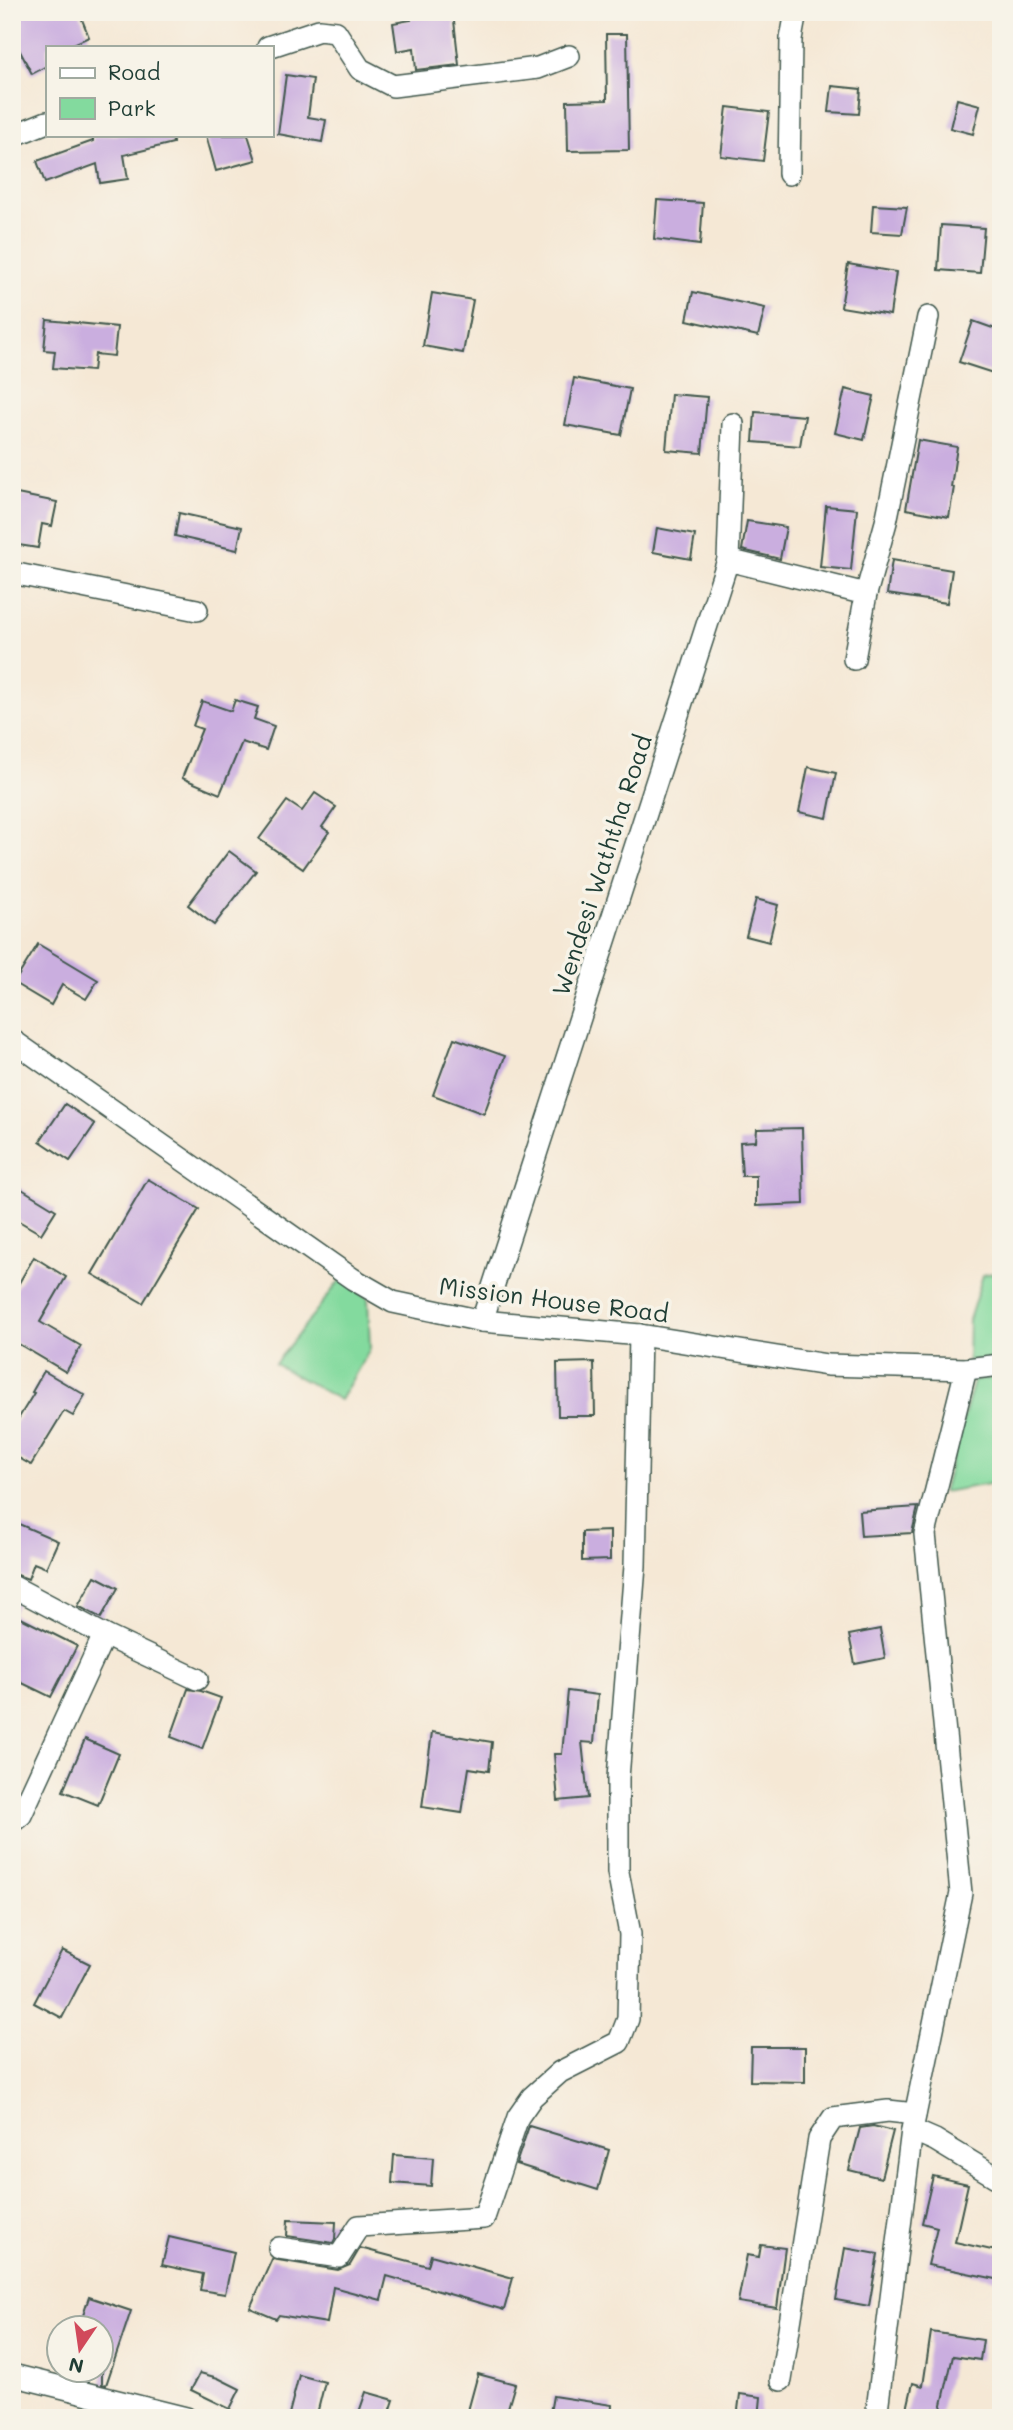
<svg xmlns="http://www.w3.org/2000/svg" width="1013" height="2430" font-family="Mali,sans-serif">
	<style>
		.green { fill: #83da9e; stroke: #518c69; stroke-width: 2 }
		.building { fill: #caaedf }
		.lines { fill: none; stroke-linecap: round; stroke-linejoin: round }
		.minor-casing { stroke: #3f574c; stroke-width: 24 }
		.minor { stroke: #fff; stroke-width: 21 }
		.labels { text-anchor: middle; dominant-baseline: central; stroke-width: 7; stroke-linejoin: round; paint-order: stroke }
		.street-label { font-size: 24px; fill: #1f3d34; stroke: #f7f3e8 }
	</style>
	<rect width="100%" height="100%" fill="#f7f3e8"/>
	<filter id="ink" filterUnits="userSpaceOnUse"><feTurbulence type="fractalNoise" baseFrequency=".0143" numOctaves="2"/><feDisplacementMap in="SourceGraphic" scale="14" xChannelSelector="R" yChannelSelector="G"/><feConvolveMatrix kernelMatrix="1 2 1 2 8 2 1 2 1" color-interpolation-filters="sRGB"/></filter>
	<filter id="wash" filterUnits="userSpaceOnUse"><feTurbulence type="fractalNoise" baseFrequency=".00686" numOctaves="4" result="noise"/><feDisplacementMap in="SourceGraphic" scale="28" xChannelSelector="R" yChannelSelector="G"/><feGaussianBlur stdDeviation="1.57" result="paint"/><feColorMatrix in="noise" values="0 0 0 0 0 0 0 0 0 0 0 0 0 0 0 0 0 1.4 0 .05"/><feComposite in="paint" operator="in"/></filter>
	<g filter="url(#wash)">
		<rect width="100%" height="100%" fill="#f5e8d5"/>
		<g class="green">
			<path d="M1001,1271V1358L968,1361L969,1320L983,1275Z"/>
			<path d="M341,1279L368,1298L370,1349L340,1400L275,1364Z"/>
			<path d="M1001,1377V1482L943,1492L974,1381Z"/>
		</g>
		<g id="blocks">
			<g class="building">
				<path d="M12,12H79L89,37L67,47H47V66L32,74L12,36Z"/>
				<path d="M410,12H453L459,65L416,70L414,48L397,51L393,23L411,20Z"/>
				<path d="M606,34H627L629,150L568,151L567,101L607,100Z"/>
				<path d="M286,75L313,79L308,117L326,120L322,142L278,134Z"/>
				<path d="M832,86L861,89L859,114L829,112Z"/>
				<path d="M957,99L980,105L973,134L950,128Z"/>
				<path d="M727,107L769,112L763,161L721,156Z"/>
				<path d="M107,135H172L173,143L124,155L128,179L100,183L97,164L45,183L37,161L93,141V137Z"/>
				<path d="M206,135H248L256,160L216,171Z"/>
				<path d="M657,200L703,203L700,245L654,239Z"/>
				<path d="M873,205L907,207L902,234L871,232Z"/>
				<path d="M941,225L984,228L980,273L938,270Z"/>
				<path d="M848,264L896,272L890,315L841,307Z"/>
				<path d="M693,292L765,308L758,336L687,320Z"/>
				<path d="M432,293L473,300L463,353L423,346Z"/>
				<path d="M47,320L117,327L114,356L95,354L93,371L53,368L55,351L44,350Z"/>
				<path d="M973,321L1001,331V362L996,374L959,362Z"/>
				<path d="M574,378L630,389L621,435L565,425Z"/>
				<path d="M845,389L874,396L864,440L835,433Z"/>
				<path d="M671,394L707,397L702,453L666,450Z"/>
				<path d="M755,412L805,416L800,446L753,442Z"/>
				<path d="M918,440L957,447L951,487H954L949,517L906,509Z"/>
				<path d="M12,493L57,502L52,526L42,524L38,548L12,544Z"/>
				<path d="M826,506L857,509L851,570L820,567Z"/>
				<path d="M179,513L242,527L237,550L175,536Z"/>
				<path d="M747,521L786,527L780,559L742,550Z"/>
				<path d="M657,528L695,535L691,559L653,552Z"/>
				<path d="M892,560L952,570L947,603L887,594Z"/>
				<path d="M235,700L258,707L254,719L274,726L266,750L242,742L220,794L182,778L202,729L193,726L202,701L231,711Z"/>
				<path d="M808,767L836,773L827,818L799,812Z"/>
				<path d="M315,793L336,807L322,827L329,832L303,869L259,839L287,801L302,811Z"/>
				<path d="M229,851L256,871L214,925L188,905Z"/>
				<path d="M756,899L778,905L769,942L746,936Z"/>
				<path d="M38,944L98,980L86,999L62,985L51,1005L14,983Z"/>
				<path d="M454,1038L505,1056L484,1114L433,1095Z"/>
				<path d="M65,1104L95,1124L70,1161L40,1141Z"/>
				<path d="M802,1128L804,1204L756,1206V1176H742L740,1142L756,1141L757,1129Z"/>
				<path d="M148,1179L199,1209L143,1303L92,1274Z"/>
				<path d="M12,1183L56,1210L41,1234L12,1217Z"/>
				<path d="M34,1257L66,1277L40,1322L81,1346L66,1372L12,1340V1295Z"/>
				<path d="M594,1362L595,1416H558L557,1363Z"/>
				<path d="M44,1371L85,1395L73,1416L64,1411L31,1465L12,1454V1429L34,1393L32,1392Z"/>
				<path d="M918,1507L912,1533L861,1536L859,1511Z"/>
				<path d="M12,1521L58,1541L46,1568L34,1563L28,1579L12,1573Z"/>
				<path d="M610,1531V1560L582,1561V1532Z"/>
				<path d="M95,1576L118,1588L101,1618L78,1606Z"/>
				<path d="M12,1601L18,1604L13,1614L77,1646L51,1697L12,1678Z"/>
				<path d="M880,1629L885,1658L855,1664L849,1635Z"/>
				<path d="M188,1689L201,1691L221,1698L202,1749L171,1737Z"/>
				<path d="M568,1691L598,1695L594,1743L582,1742L588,1798L558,1801L554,1754H562Z"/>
				<path d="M432,1732L492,1742L489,1771L469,1768L462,1813L422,1807Z"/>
				<path d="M85,1739L119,1754L98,1805L63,1791Z"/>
				<path d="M62,1950L90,1964L62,2018L34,2003Z"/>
				<path d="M751,2047H805V2082L750,2081Z"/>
				<path d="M529,2126L609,2150L598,2190L516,2164Z"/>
				<path d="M873,2126L893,2131L881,2178L849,2170L860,2128Z"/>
				<path d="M394,2155L433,2158L431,2186L392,2183Z"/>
				<path d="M933,2176L968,2184L955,2242L1001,2252V2280L928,2265L937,2227L922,2223Z"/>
				<path d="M288,2220L336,2222L335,2239L333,2243L287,2236Z"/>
				<path d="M169,2237L234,2252L225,2294L200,2290L203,2274L162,2265Z"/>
				<path d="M761,2245L785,2248L777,2308L738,2302L747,2255L759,2257Z"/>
				<path d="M360,2248L428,2266L431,2255L513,2278L504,2310L387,2276L381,2300L333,2287L327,2323L279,2315L276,2319L250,2308L272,2259L338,2270L350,2265Z"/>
				<path d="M845,2248L878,2254L869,2306L836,2300Z"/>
				<path d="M89,2297L131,2311L106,2385L102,2384V2328H79Z"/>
				<path d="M931,2332L983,2340L980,2360L953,2356L939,2418H905L913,2383L923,2386Z"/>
				<path d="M200,2373L218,2378L240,2389L230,2409L191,2390Z"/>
				<path d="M478,2374L515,2384L505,2418H466Z"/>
				<path d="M299,2375L325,2382L316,2418H302L289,2414Z"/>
				<path d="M366,2392L394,2400L388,2418H357Z"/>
				<path d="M740,2394L761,2397L759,2418H737Z"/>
				<path d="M553,2396L612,2405L611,2418H549Z"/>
			</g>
		</g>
	</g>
	<g filter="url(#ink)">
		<use href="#blocks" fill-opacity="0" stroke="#3f574c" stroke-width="2"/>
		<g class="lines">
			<g class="minor-casing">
				<g id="minor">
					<path d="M268,47L319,30L336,32L360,69L393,86L538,68L569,56"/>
					<path d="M12,136L47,122"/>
					<path d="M789,174L791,39L796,12"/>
					<path d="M728,560L733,424"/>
					<path d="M12,573L197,610"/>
					<path d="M854,659L866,594L886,522L928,317"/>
					<path d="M12,1040L353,1279L393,1302L482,1321L640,1335L827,1365L966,1369L1001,1365"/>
					<path d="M482,1321L728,560L866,594"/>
					<path d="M12,1586L104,1635L197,1679"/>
					<path d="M12,1822L21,1815L104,1635"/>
					<path d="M912,2130L935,2140L1001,2180"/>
					<path d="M279,2248L339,2257L359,2226L484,2218L518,2117L532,2097L560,2072L619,2042L628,2019L630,1934L618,1872V1778L635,1566L640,1335"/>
					<path d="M12,2375L186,2418"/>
					<path d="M781,2380L819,2139L833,2118L888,2111L915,2114"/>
					<path d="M876,2418L912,2130L961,1893L925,1534L966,1369"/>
				</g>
			</g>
			<use href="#minor" class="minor"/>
		</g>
	</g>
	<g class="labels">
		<g class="street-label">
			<text transform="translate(601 865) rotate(-72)">Wendesi Waththa Road</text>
			<text transform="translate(554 1299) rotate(7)">Mission House Road</text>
		</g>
	</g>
	<rect width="1013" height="2430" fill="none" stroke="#f7f3e8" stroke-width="42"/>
	<rect x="46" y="46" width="228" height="91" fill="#f7f3e8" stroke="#a1aaa0" stroke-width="2"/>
	<rect x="60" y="68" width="35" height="10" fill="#ffffff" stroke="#a1aaa0" stroke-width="2"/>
	<text x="108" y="80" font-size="21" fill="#1f3d34">Road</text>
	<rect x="60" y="98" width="35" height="21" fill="#83da9e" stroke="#a1aaa0" stroke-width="2"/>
	<text x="108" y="116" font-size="21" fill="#1f3d34">Park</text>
	<g transform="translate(80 2349) rotate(193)"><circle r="33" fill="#f7f3e8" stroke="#a1aaa0" stroke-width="2"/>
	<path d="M0-5L12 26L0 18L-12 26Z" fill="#d1495b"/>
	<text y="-10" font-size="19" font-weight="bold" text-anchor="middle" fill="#1f3d34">N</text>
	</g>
</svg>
